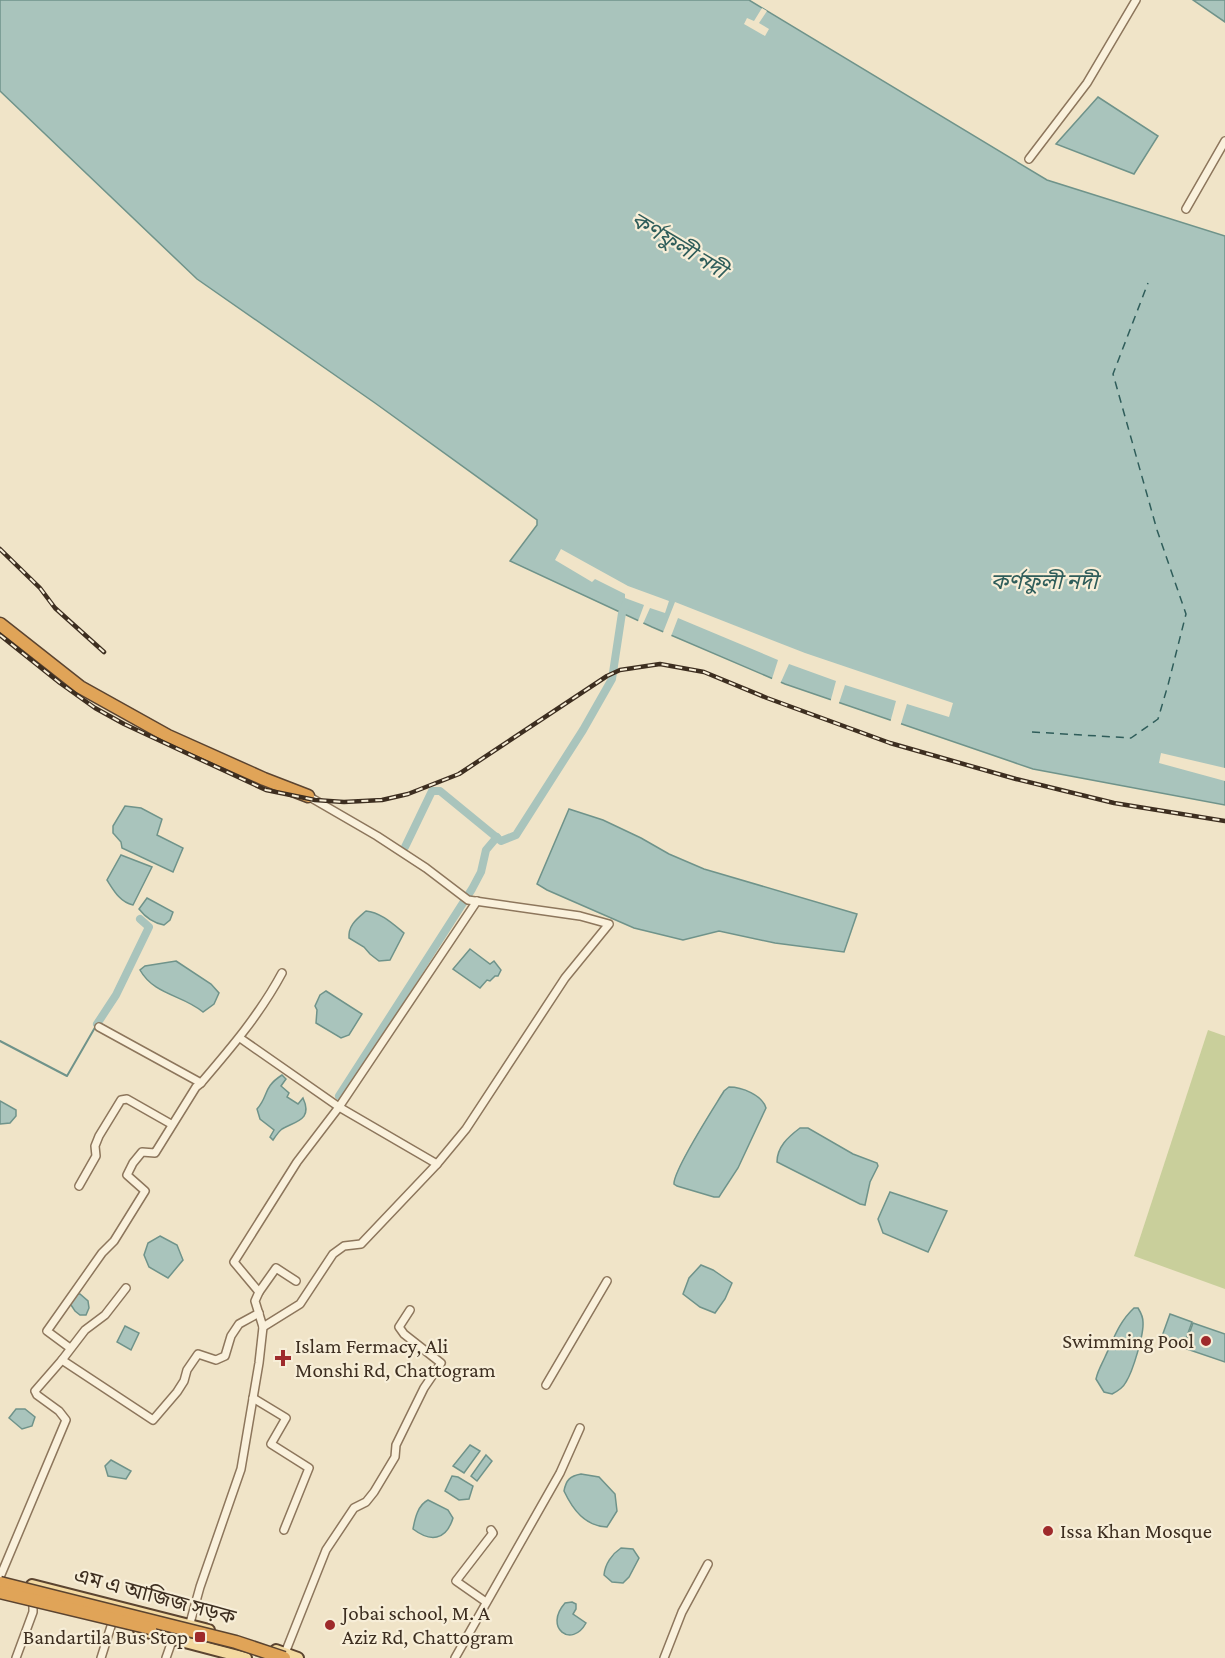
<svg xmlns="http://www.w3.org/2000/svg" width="1225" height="1658" font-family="'Crimson Pro','Noto Sans Bengali',serif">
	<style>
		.green { fill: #c9cf9b }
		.water { fill: #a9c4bc; stroke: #6f938a; stroke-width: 1.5 }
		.pier { fill: #f0e4c8 }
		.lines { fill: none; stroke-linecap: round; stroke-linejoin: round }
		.stream { stroke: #6f938a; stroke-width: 2 }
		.canal { stroke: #a9c4bc; stroke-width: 8 }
		.ferry { stroke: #2f5d5a; stroke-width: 1.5; stroke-dasharray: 8 6; stroke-linecap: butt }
		.street-casing { stroke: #8d765c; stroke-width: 10 }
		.primary-casing { stroke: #5b4430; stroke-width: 14 }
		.highway-casing { stroke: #5b4430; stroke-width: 15 }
		.street { stroke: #faf1dc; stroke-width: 7 }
		.primary { stroke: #f3d9a0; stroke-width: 10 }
		.highway { stroke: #e0a458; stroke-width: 12 }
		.rail-casing { stroke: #3d2e20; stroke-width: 4.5 }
		.rail { stroke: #f7eed8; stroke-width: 2; stroke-dasharray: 7; stroke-linecap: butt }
		.highway-bridge-casing { stroke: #5b4430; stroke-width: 15; stroke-linecap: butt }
		.highway-bridge { stroke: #e0a458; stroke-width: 12 }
		.poi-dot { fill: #9e2a2b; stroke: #f7eed8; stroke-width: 2 }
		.labels { text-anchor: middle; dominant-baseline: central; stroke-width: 4.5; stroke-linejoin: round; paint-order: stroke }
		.poi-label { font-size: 21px; fill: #3d2e20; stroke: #f7eed8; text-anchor: start }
		.street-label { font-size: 21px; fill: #3d2e20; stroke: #f7eed8 }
		.water-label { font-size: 22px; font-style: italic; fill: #2f5d5a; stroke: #f7eed8 }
	</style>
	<rect width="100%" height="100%" fill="#f0e4c8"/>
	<path class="green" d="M1208,1030L1225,1036V1289L1134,1256Z"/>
	<g class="water">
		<path d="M0,0H749L1047,180L1225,236V805L1033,769L785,684L652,627L510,561L537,525V520L375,403L197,279L0,91Z"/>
		<path d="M1193,0H1225V22Z"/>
		<path d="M1098,97L1158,136L1134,174L1056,144Z"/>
		<path d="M125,806L141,808L162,819L157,835L183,848L173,872L122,848L121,842L113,833V826Z"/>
		<path d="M569,809L603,820L641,838L669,854L704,869L857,914L844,952L775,943L719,931L683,940L634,928L547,890L537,884Z"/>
		<path d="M121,855L152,867L133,905C120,902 114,891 107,880Z"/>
		<path d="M147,898L173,912L170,920L164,925C153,923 146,918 139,909Z"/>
		<path d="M366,911C380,912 393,924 404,933L390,960L379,961L370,954L364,947L349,938C348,925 357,919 366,911Z"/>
		<path d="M470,949L490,964L494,961L501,970L498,976H495L490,981L487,980L480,988L453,969Z"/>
		<path d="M176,961L211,984L219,993L214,1004L203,1012C183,995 154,995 140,970L145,966Z"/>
		<path d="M326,991L362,1014L349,1035L341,1038L316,1023L317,1010L315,1006L320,995Z"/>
		<path d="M282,1075L286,1079L281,1086L289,1093L287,1097L298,1104L303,1098C313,1120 296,1121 282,1129C279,1131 275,1137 273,1140L270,1137L274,1130L260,1119L257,1109C269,1096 262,1088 282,1075Z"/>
		<path d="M729,1087C742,1087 762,1095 766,1108L738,1168L719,1197H714L677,1186L674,1184C673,1170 715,1106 724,1091Z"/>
		<path d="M0,1101L16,1110V1116L10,1123L0,1124Z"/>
		<path d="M800,1128H808L853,1154L877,1163L878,1166L870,1182L865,1205L860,1204L777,1162C777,1147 788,1137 800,1128Z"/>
		<path d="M890,1192L947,1211L928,1252L883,1233L878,1219Z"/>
		<path d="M160,1236L177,1245L183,1260L168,1278L149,1267L144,1255L148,1243Z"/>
		<path d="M701,1265L713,1270L732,1283L725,1299L715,1313L700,1307L683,1294L689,1278Z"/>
		<path d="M75,1294H80L88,1301L89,1308L86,1315H80L75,1311L69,1302Z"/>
		<path d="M1134,1308H1138C1141,1313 1143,1316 1143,1322C1144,1334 1133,1371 1126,1382C1123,1388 1118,1391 1112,1394L1104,1392L1096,1379C1098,1370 1102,1364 1105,1357C1114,1338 1119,1322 1134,1308Z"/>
		<path d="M1170,1314L1192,1322L1183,1347L1161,1339Z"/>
		<path d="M1193,1323L1225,1334V1362L1184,1348Z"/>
		<path d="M125,1326L139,1333L131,1350L117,1342Z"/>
		<path d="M16,1409H25L35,1417L32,1426L22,1429L9,1418Z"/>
		<path d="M470,1445L480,1451L464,1473L453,1466Z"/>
		<path d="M486,1455L492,1461L477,1481L471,1476Z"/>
		<path d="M111,1460L131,1471L126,1479L108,1476L105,1466Z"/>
		<path d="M581,1474L599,1477L615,1494L617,1511L607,1527C585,1526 573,1510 564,1491C566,1480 570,1476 581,1474Z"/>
		<path d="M452,1476L458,1477L473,1486L469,1499L459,1500L445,1491Z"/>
		<path d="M428,1500L448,1510L453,1518C446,1541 430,1542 413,1529C415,1518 418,1505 428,1500Z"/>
		<path d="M621,1548L633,1549L639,1558L629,1577L623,1583L612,1582L604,1575C605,1564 612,1554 621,1548Z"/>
		<path d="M572,1602L576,1604V1609L573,1614L586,1623C572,1649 543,1628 565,1603Z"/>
	</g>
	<g class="pier">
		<path d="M762,8L767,11L759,23L769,29L765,36L744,24L747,18L754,21Z"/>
		<path d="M561,549L628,586L669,601L665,613L650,608L642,626L637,624L644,605L625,598V594L595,579L592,582L555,560Z"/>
		<path d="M675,602L805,653L953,703L949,717L907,704L900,727L890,723L896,701L845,685L838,706L830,703L836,681L789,664L780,684L771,682L778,660L678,618L670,639L662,635Z"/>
		<path d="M1161,753L1225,768V781L1159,763Z"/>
	</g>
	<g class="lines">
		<path class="stream" d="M0,1041L67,1076L97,1024"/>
		<g class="canal">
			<path d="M405,847L432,791H440L501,841L516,835L583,730L612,679L622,613L626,604"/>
			<path d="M97,1024L116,995L149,927L140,919"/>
			<path d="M339,1096L472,889L481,872L486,850L497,837"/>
		</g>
		<path class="ferry" d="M1032,732L1131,738L1158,719L1168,685L1186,614L1157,530L1113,374L1148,283"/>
		<g class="street-casing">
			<g id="street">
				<path d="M1029,159L1087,83L1136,0"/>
				<path d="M1186,209L1225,141"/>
				<path d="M99,1027L201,1083C231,1048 260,1014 282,973"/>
				<path d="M240,1038L339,1107L437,1164"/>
				<path d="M79,1186L96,1156L95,1146L99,1136L121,1100L127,1099L171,1124"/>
				<path d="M259,1292L276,1268L296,1281"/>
				<path d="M263,1327L300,1304L333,1254L344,1246L361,1244L437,1164L466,1129L565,978L609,924L580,916L468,900L426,868L377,836L308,796"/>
				<path d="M70,1348L47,1331L102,1253L114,1241L145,1191L127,1175L133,1163L142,1152L155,1153L196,1087L201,1083"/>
				<path d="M62,1360L85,1330L105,1315L126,1288"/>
				<path d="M546,1385L607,1281"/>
				<path d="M253,1398L286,1418L271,1444L309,1468L284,1530"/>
				<path d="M0,1577L66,1420L59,1411L37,1395L35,1391L62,1360L153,1420L177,1392L184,1381L187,1370L198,1354L216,1360L225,1356L231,1336L239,1324L259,1313"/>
				<path d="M486,1602L456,1581L493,1533L491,1530"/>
				<path d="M185,1641L200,1587L241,1469L259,1363L263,1327L255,1301L259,1292L234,1262L297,1162L339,1107L477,901"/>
				<path d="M285,1653L326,1550L354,1508L366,1502L374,1492L395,1457L396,1445L424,1388L441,1363L404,1334L399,1327L410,1310"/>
				<path d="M16,1658L33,1612V1604"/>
				<path d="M101,1658L112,1623"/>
				<path d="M166,1658L173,1638"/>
				<path d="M455,1658L560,1473L580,1428"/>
				<path d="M664,1658L682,1612L708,1564"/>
			</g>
		</g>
		<g class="primary-casing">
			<g id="primary">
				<path d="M32,1585L209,1630"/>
				<path d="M139,1630L246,1658"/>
				<path d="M276,1650L298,1658"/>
			</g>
		</g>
		<g class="highway-casing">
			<path id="highway" d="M0,624L80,687L168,736L264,779L308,796"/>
		</g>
		<use href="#street" class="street"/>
		<use href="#primary" class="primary"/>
		<use href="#highway" class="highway"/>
		<g class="rail-casing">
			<g id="rail">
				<path d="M0,549L40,588L55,608L104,652"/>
				<path d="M0,635L60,683L95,708L124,724L266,790L315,800L344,802L382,800L408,794L459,774L607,676L620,670L660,664L704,672L767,698L890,743L1016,779L1114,803L1225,821"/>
			</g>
		</g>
		<use href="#rail" class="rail"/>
		<g class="highway-bridge-casing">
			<g id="highway-bridge">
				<path d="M0,1583L236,1642L284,1658"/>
				<path d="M0,1592L150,1628"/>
			</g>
		</g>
		<use href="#highway-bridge" class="highway-bridge"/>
	</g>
	<g class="poi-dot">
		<circle cx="1206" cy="1341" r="6"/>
		<path d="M280 1349h6v6h6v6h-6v6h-6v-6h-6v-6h6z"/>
		<circle cx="1048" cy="1531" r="6"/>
		<circle cx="330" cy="1625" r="6"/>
		<rect x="194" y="1631" width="12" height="12" rx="3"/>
	</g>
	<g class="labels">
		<g class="poi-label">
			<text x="1194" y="1341" text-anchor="end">Swimming Pool</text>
			<text x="295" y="1346">Islam Fermacy, Ali<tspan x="295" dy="24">Monshi Rd, Chattogram</tspan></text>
			<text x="1060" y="1531">Issa Khan Mosque</text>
			<text x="342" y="1613">Jobai school, M. A<tspan x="342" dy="24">Aziz Rd, Chattogram</tspan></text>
			<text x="188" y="1637" text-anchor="end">Bandartila Bus Stop</text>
		</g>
		<g class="street-label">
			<text transform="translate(155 1596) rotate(15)">এম এ আজিজ সড়ক</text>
		</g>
		<g class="water-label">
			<text transform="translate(679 245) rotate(31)">কর্ণফুলী নদী</text>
			<text x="1044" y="581">কর্ণফুলী নদী</text>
		</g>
	</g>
</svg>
